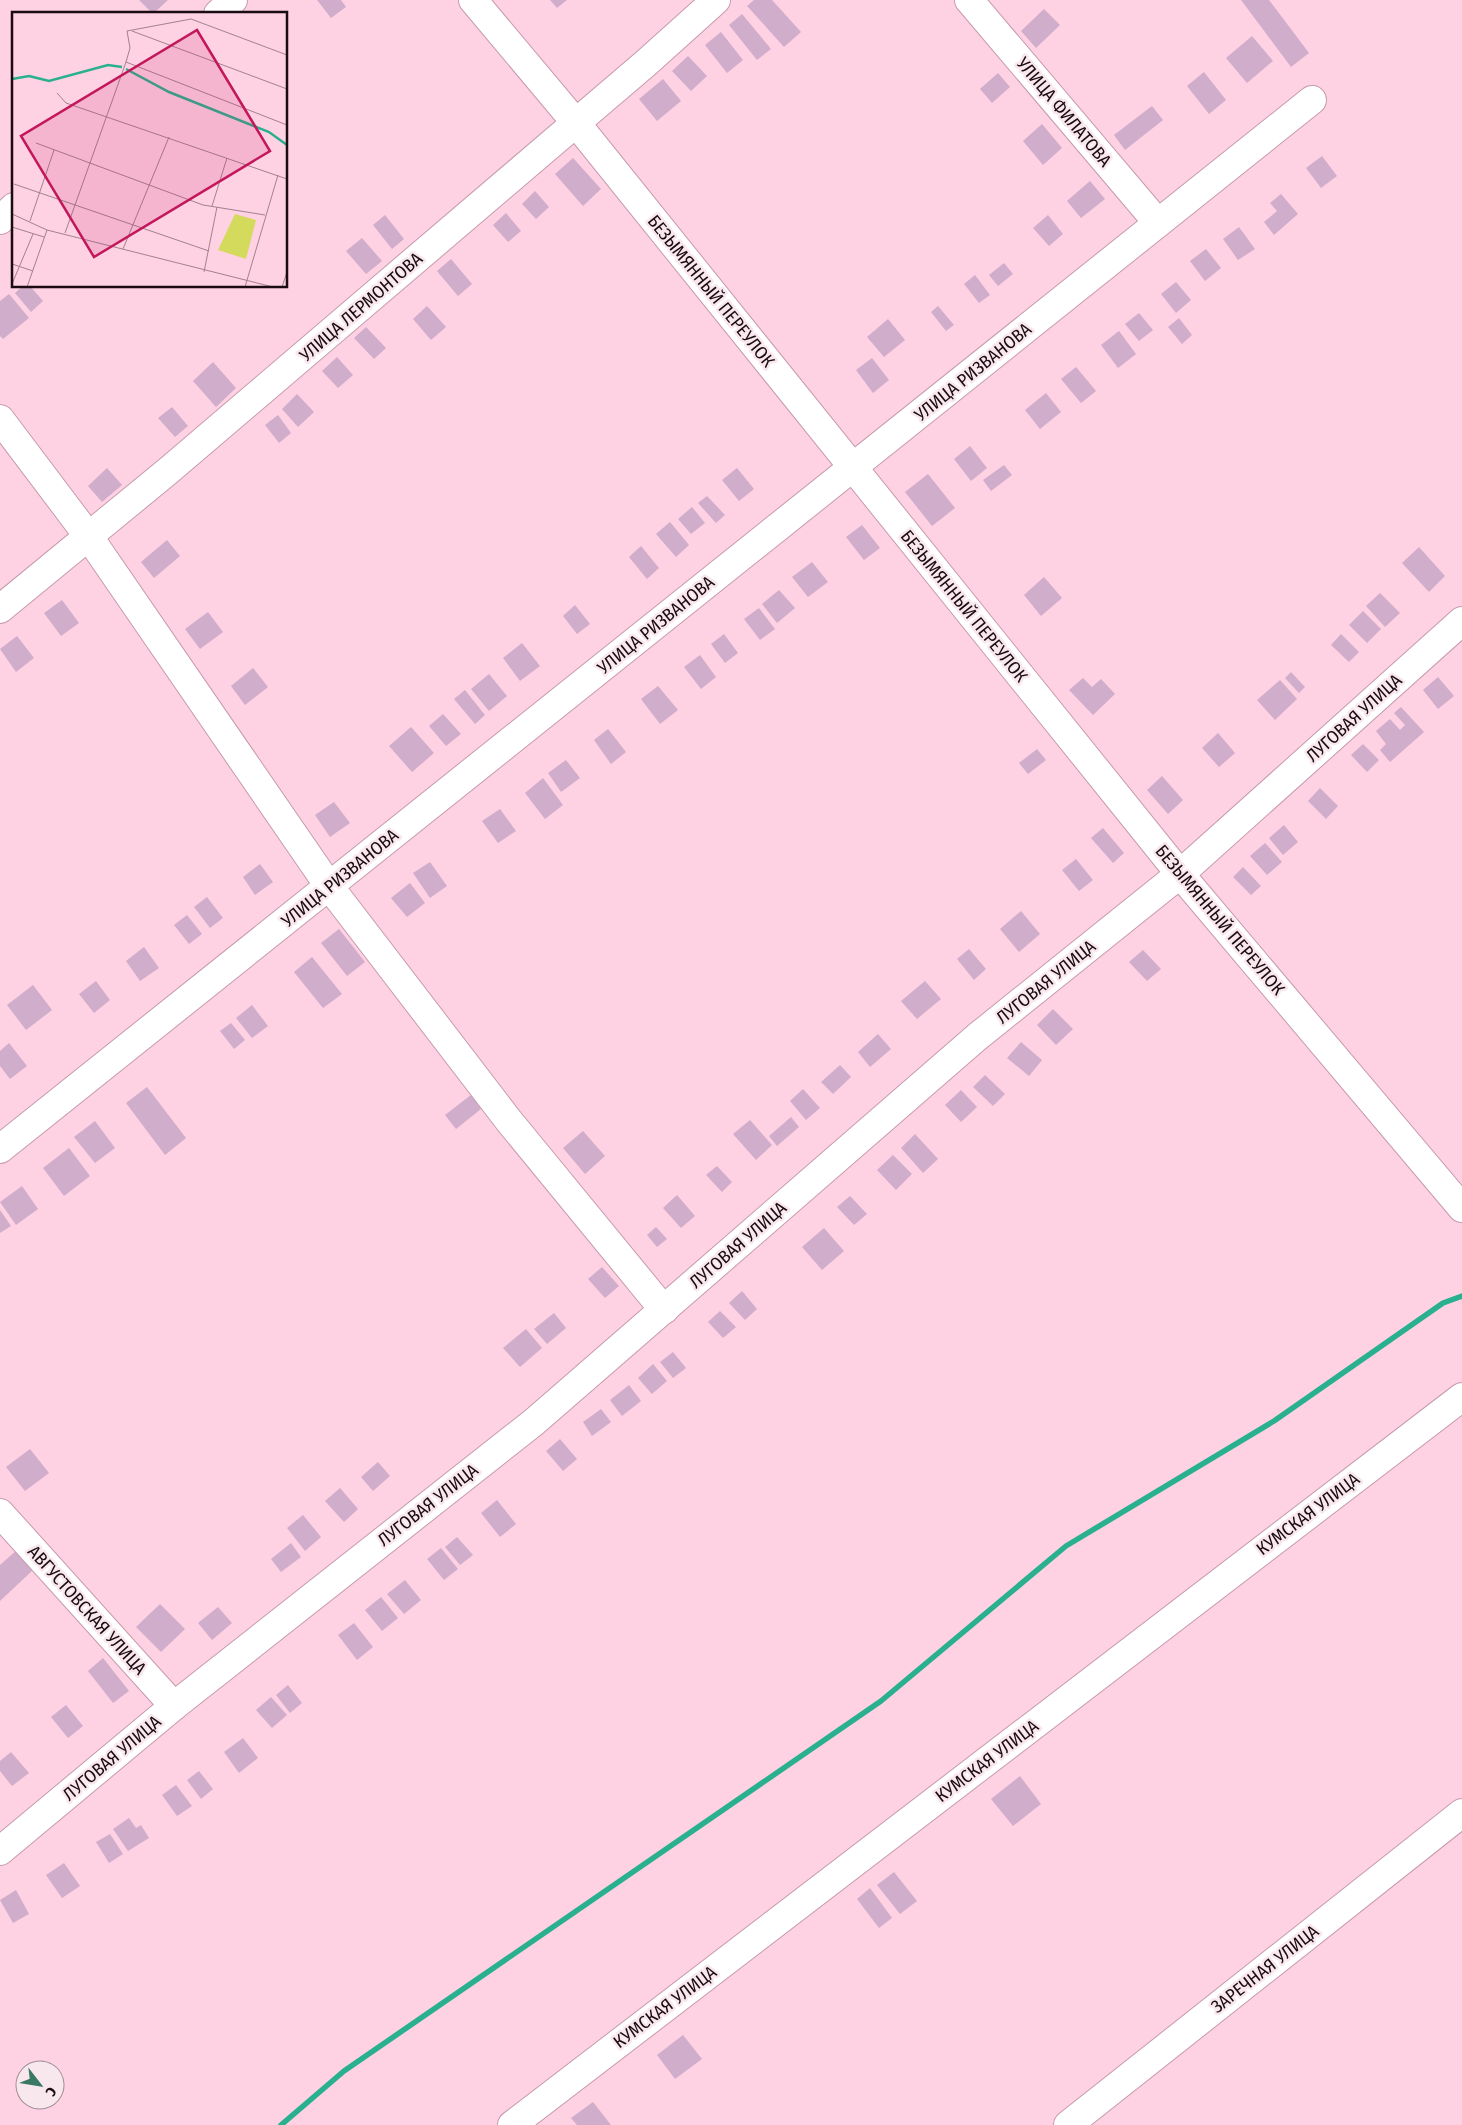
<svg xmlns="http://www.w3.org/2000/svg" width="1462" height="2125" font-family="'Fira Sans Condensed',sans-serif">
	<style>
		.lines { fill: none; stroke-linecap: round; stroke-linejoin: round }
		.stream { stroke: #29b08e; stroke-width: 5.5 }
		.building { fill: #d0adcb }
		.minor-casing { stroke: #c69bad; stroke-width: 30 }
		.minor { stroke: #fff; stroke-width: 28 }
		.labels { text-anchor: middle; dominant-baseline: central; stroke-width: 5; stroke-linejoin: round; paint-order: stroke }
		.street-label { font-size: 18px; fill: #190b11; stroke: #f9e7ee }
		.inset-river { fill: none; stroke: #29b08e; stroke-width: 2.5 }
		.inset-road { fill: none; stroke: #a2828f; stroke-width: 1 }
		.view { fill: #c2185b; fill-opacity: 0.15; stroke: #c2185b; stroke-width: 2.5 }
		.inset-edge { fill: none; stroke: #190b11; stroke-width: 2.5 }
	</style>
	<rect width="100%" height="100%" fill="#fed1e3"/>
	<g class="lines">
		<path class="stream" d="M281,2125L344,2071L881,1701L1066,1546L1274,1421L1443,1303L1462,1296"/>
	</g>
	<g class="building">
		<path d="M139,0H168L153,14Z"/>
		<path d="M317,0H341L346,7L331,18Z"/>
		<path d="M550,0H567L557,8Z"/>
		<path d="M754,0H772L801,32L784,47L747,6Z"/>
		<path d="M1241,0H1269L1309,53L1291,67Z"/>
		<path d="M1044,9L1060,25L1036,48L1021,31Z"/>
		<path d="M742,14L771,49L757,60L729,25Z"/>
		<path d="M721,32L743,60L727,73L705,45Z"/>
		<path d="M1252,36L1273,61L1247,83L1226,58Z"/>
		<path d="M688,56L707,76L691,91L672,71Z"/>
		<path d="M1204,72L1226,100L1209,114L1187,86Z"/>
		<path d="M998,73L1010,87L992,103L980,89Z"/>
		<path d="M663,79L681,101L657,121L639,99Z"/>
		<path d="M1152,106L1163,120L1125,150L1114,135Z"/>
		<path d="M1042,124L1062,148L1043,165L1023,141Z"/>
		<path d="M1322,156L1337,176L1321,188L1306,168Z"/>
		<path d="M573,158L601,189L583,206L555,174Z"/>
		<path d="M1090,181L1105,199L1081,218L1067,201Z"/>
		<path d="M535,191L549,207L536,219L522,204Z"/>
		<path d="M1281,194L1298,214L1274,235L1264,222L1277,211L1270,203Z"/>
		<path d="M506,213L521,231L508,242L493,225Z"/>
		<path d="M385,215L404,239L392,249L373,225Z"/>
		<path d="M1048,215L1063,234L1049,246L1033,228Z"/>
		<path d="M1239,227L1255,249L1238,260L1223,239Z"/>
		<path d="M362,238L382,261L366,274L346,251Z"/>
		<path d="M1206,249L1221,268L1205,281L1190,261Z"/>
		<path d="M451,259L472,284L458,296L437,271Z"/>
		<path d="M1004,263L1013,274L998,286L989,275Z"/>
		<path d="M975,275L990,295L979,303L964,284Z"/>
		<path d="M1176,282L1191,300L1176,313L1161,294Z"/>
		<path d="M23,286H30L43,301L31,312L15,293Z"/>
		<path d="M9,294L29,318L3,339L0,336V301Z"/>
		<path d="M427,306L446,327L431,340L413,319Z"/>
		<path d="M938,306L954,325L946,331L931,312Z"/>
		<path d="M1139,313L1153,330L1139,341L1125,324Z"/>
		<path d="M1179,318L1192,335L1182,344L1168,327Z"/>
		<path d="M888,319L905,340L884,357L867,337Z"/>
		<path d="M366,327L386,348L374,359L354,338Z"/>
		<path d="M1119,331L1136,354L1118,368L1101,345Z"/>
		<path d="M337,357L353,375L338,388L322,371Z"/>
		<path d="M872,358L889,380L873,393L856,370Z"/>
		<path d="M213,362L236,388L216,407L193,381Z"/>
		<path d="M1076,367L1096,391L1081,403L1061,379Z"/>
		<path d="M1046,393L1061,412L1040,429L1025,410Z"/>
		<path d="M297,394L314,412L298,427L282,409Z"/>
		<path d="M172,407L188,426L175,437L158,418Z"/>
		<path d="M278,415L291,433L279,443L265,425Z"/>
		<path d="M970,446L987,468L971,481L954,459Z"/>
		<path d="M1004,465L1012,475L991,491L983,480Z"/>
		<path d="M107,468L122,485L102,502L88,486Z"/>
		<path d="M737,468L754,489L739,501L722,480Z"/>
		<path d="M928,474L955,508L932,526L905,492Z"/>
		<path d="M707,496L725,515L716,523L698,503Z"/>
		<path d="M692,507L705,523L691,534L678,519Z"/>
		<path d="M670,522L689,545L676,557L656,534Z"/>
		<path d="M862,525L880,548L864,560L846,537Z"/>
		<path d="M167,540L180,556L154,578L141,562Z"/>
		<path d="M641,546L659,568L647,579L629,557Z"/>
		<path d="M1419,547L1445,576L1429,592L1402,563Z"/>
		<path d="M812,562L828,582L808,597L792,577Z"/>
		<path d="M1044,577L1062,598L1041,616L1024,595Z"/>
		<path d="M779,590L795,608L777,623L762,604Z"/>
		<path d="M1380,593L1400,613L1385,627L1366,606Z"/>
		<path d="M62,600L79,623L61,636L44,613Z"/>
		<path d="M575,605L590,624L577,634L563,616Z"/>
		<path d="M759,608L775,629L760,640L744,619Z"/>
		<path d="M1363,611L1381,629L1367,643L1349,625Z"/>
		<path d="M208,612L223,632L200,649L185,629Z"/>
		<path d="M724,634L738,653L725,663L711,644Z"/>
		<path d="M1341,634L1359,652L1349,662L1331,645Z"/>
		<path d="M17,636L34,658L16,672L0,649Z"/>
		<path d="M522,643L540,666L520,681L503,658Z"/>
		<path d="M700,655L716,677L701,689L684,667Z"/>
		<path d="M253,668L268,687L245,705L231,686Z"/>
		<path d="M1291,672L1305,687L1299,693L1285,678Z"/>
		<path d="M489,674L507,696L489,711L471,689Z"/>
		<path d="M1438,677L1454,696L1438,709L1423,690Z"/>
		<path d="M1083,678L1092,687L1101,679L1115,694L1093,715L1069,690Z"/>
		<path d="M1280,680L1297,699L1275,720L1257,700Z"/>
		<path d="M658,686L678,710L660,724L641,699Z"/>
		<path d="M465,690L485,715L475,724L454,699Z"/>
		<path d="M1401,707L1424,732L1390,762L1380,750L1386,744L1376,731L1390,719L1400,730L1405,725L1394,713Z"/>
		<path d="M443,714L461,734L446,746L429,726Z"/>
		<path d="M411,727L434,753L412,772L389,746Z"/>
		<path d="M608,729L626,752L611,764L594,740Z"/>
		<path d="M1218,733L1235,753L1219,767L1202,748Z"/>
		<path d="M1363,744L1379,760L1367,772L1351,755Z"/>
		<path d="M1037,749L1046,760L1028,774L1019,763Z"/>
		<path d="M566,760L580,778L561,792L548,773Z"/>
		<path d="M1162,776L1183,800L1168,814L1147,790Z"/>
		<path d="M543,778L563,805L545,819L525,793Z"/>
		<path d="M1320,788L1338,806L1326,819L1308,801Z"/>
		<path d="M334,802L350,823L330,837L315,815Z"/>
		<path d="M500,809L516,831L498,843L482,821Z"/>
		<path d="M1284,825L1298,842L1283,855L1269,838Z"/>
		<path d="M1103,828L1124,853L1113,863L1091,838Z"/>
		<path d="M1265,843L1282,862L1267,875L1250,856Z"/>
		<path d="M1076,859L1093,880L1079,891L1062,870Z"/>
		<path d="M430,862L447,886L430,898L413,873Z"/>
		<path d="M260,864L273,882L255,895L243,877Z"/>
		<path d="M1243,867L1261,886L1251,895L1233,877Z"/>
		<path d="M410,883L425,903L407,917L391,898Z"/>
		<path d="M207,897L223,918L210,928L194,907Z"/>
		<path d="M1021,911L1040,934L1019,952L1000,929Z"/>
		<path d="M187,915L202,934L189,944L174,925Z"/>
		<path d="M339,929L365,962L347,976L321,943Z"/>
		<path d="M144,947L159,968L140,981L126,961Z"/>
		<path d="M969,949L986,969L974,980L957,959Z"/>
		<path d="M1143,950L1161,969L1147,981L1129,962Z"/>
		<path d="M312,957L342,994L323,1008L294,972Z"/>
		<path d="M96,981L110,1000L94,1013L79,994Z"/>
		<path d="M925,981L941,999L917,1019L901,1001Z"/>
		<path d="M33,985L52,1010L26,1030L7,1005Z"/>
		<path d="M252,1005L268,1026L252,1038L236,1018Z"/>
		<path d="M1053,1009L1073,1029L1056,1045L1037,1025Z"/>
		<path d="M231,1023L245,1040L234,1049L220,1031Z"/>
		<path d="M878,1034L891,1049L870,1067L858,1052Z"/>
		<path d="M1021,1042L1042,1060L1029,1076L1007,1058Z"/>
		<path d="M9,1043L27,1066L10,1079L0,1066V1051Z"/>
		<path d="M840,1065L851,1077L833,1094L821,1082Z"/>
		<path d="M985,1075L1005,1094L993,1106L973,1087Z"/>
		<path d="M147,1087L186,1138L165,1155L126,1103Z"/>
		<path d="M803,1089L820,1108L806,1120L790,1101Z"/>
		<path d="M961,1090L977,1107L961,1122L945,1105Z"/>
		<path d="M471,1095L481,1109L456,1129L445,1115Z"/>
		<path d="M791,1117L799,1127L777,1146L769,1136Z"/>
		<path d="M750,1120L772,1145L756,1160L733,1134Z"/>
		<path d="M95,1121L115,1148L95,1163L74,1137Z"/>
		<path d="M583,1131L605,1156L585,1174L563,1148Z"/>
		<path d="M915,1134L938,1159L923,1173L901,1148Z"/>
		<path d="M69,1148L90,1176L64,1196L43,1168Z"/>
		<path d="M893,1155L912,1174L896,1190L877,1170Z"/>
		<path d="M717,1166L732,1182L722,1192L706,1175Z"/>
		<path d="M22,1186L38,1209L16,1225L0,1202Z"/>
		<path d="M677,1195L695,1216L681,1228L663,1208Z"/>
		<path d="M850,1196L867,1214L854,1225L837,1207Z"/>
		<path d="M0,1210L11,1226L0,1233Z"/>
		<path d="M656,1227L667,1239L657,1247L647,1235Z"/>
		<path d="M824,1228L844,1251L822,1270L802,1247Z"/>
		<path d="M602,1267L619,1286L605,1298L588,1279Z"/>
		<path d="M742,1291L757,1309L745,1320L729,1303Z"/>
		<path d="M720,1311L736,1327L723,1338L708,1322Z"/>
		<path d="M554,1313L566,1328L547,1344L534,1329Z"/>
		<path d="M526,1329L542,1348L520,1367L503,1348Z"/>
		<path d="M673,1352L686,1368L673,1378L660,1362Z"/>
		<path d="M653,1364L667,1381L652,1394L638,1378Z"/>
		<path d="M629,1385L641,1401L622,1416L610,1400Z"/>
		<path d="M601,1409L611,1422L592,1436L583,1422Z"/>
		<path d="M560,1439L577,1459L563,1471L546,1451Z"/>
		<path d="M30,1449L49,1473L25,1491L6,1467Z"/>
		<path d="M378,1462L390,1476L373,1491L361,1477Z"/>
		<path d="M340,1488L358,1509L344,1522L325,1501Z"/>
		<path d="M497,1500L516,1524L500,1537L481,1513Z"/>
		<path d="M303,1515L321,1537L305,1551L287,1528Z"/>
		<path d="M457,1537L473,1555L460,1565L445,1547Z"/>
		<path d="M291,1543L301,1557L281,1572L271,1559Z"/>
		<path d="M441,1548L458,1569L444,1580L427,1559Z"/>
		<path d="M17,1550L34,1569L0,1601V1565Z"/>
		<path d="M405,1580L421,1600L404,1614L387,1594Z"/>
		<path d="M381,1597L398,1618L382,1631L365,1610Z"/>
		<path d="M160,1604L185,1629L161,1652L136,1627Z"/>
		<path d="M218,1607L232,1623L212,1640L198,1623Z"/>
		<path d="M354,1623L373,1647L357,1660L338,1635Z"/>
		<path d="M103,1658L129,1691L113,1703L88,1671Z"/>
		<path d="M288,1685L302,1703L290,1713L276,1695Z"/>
		<path d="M271,1697L287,1715L272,1728L256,1710Z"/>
		<path d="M66,1705L83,1726L68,1738L51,1717Z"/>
		<path d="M243,1738L258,1758L239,1773L224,1752Z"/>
		<path d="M11,1752L29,1773L12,1786L0,1771V1761Z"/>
		<path d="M199,1771L213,1789L201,1799L187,1780Z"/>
		<path d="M1020,1776L1041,1804L1013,1826L991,1799Z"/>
		<path d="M176,1785L192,1806L177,1816L162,1795Z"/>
		<path d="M129,1818L136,1828L141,1825L149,1838L128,1851L113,1829Z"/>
		<path d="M110,1834L123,1854L109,1863L96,1842Z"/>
		<path d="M64,1863L80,1886L62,1898L46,1875Z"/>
		<path d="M894,1872L917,1901L900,1914L877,1885Z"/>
		<path d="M870,1888L892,1918L879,1928L857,1899Z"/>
		<path d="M16,1890L29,1914L13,1923L0,1900Z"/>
		<path d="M683,2035L702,2059L675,2079L657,2055Z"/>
		<path d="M593,2102L611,2125H577L571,2118Z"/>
	</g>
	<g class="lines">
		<g class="minor-casing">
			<g id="minor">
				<path d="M473,0L576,123L1180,874L1462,1208"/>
				<path d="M969,0L1158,223"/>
				<path d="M218,14L233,0"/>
				<path d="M0,220L14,207"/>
				<path d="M0,419L89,537L329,886L509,1121L664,1310"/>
				<path d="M0,609L168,471L646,63L716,0"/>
				<path d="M0,1149L1312,100"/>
				<path d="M0,1513L174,1706"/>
				<path d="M0,1851L174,1706L534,1422L977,1037L1180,874L1462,621"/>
				<path d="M512,2125L1462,1397"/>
				<path d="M1068,2125L1462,1813"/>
			</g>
		</g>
		<use href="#minor" class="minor"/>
	</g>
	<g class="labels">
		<g class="street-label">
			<text transform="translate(1064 112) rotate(50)">УЛИЦА ФИЛАТОВА</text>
			<text transform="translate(711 291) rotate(51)">БЕЗЫМЯННЫЙ ПЕРЕУЛОК</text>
			<text transform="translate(361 307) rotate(-41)">УЛИЦА ЛЕРМОНТОВА</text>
			<text transform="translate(973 372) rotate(-39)">УЛИЦА РИЗВАНОВА</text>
			<text transform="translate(964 606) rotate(51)">БЕЗЫМЯННЫЙ ПЕРЕУЛОК</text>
			<text transform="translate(656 625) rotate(-39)">УЛИЦА РИЗВАНОВА</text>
			<text transform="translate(1354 718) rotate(-42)">ЛУГОВАЯ УЛИЦА</text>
			<text transform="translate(340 878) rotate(-39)">УЛИЦА РИЗВАНОВА</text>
			<text transform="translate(1220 920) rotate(50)">БЕЗЫМЯННЫЙ ПЕРЕУЛОК</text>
			<text transform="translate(1046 982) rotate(-39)">ЛУГОВАЯ УЛИЦА</text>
			<text transform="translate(738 1245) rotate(-41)">ЛУГОВАЯ УЛИЦА</text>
			<text transform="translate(428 1505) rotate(-38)">ЛУГОВАЯ УЛИЦА</text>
			<text transform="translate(1308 1514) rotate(-37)">КУМСКАЯ УЛИЦА</text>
			<text transform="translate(87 1610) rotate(48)">АВГУСТОВСКАЯ УЛИЦА</text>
			<text transform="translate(112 1758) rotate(-40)">ЛУГОВАЯ УЛИЦА</text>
			<text transform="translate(987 1761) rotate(-37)">КУМСКАЯ УЛИЦА</text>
			<text transform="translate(1265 1969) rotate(-38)">ЗАРЕЧНАЯ УЛИЦА</text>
			<text transform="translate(665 2007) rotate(-37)">КУМСКАЯ УЛИЦА</text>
		</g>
	</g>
	<g transform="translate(12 12)">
		<rect width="275" height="275" fill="#fed1e3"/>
		<path d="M223,202L244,208L234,247L206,238Z" fill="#d4da5c"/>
		<path class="inset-river" d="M114,57L157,80L257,120L275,133M0,67L17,64L37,69L96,53L110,55"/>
		<path class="inset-road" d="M120,19L275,77M114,50L275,113M45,81L54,91L275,167M24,131L191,193L253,203M2,172L197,239M200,194L215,146M0,202L35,218M18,209L42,138M0,215L32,225M35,218L261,275M53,221L114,50L118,36L115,19L179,7L275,43M111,237L157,125M0,252L21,259M192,260L205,195M0,272L21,222M15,275L35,218M233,275L266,163M270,275L275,260"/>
		<path class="view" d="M185,18L258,139L82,245L9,124Z"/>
		<rect width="275" height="275" class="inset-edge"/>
	</g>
	<g transform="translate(40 2085) rotate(121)"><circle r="24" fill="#f9e7ee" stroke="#9f8f96"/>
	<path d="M0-4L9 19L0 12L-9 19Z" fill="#397865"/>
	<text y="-8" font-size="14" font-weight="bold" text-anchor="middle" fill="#190b11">С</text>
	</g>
</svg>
